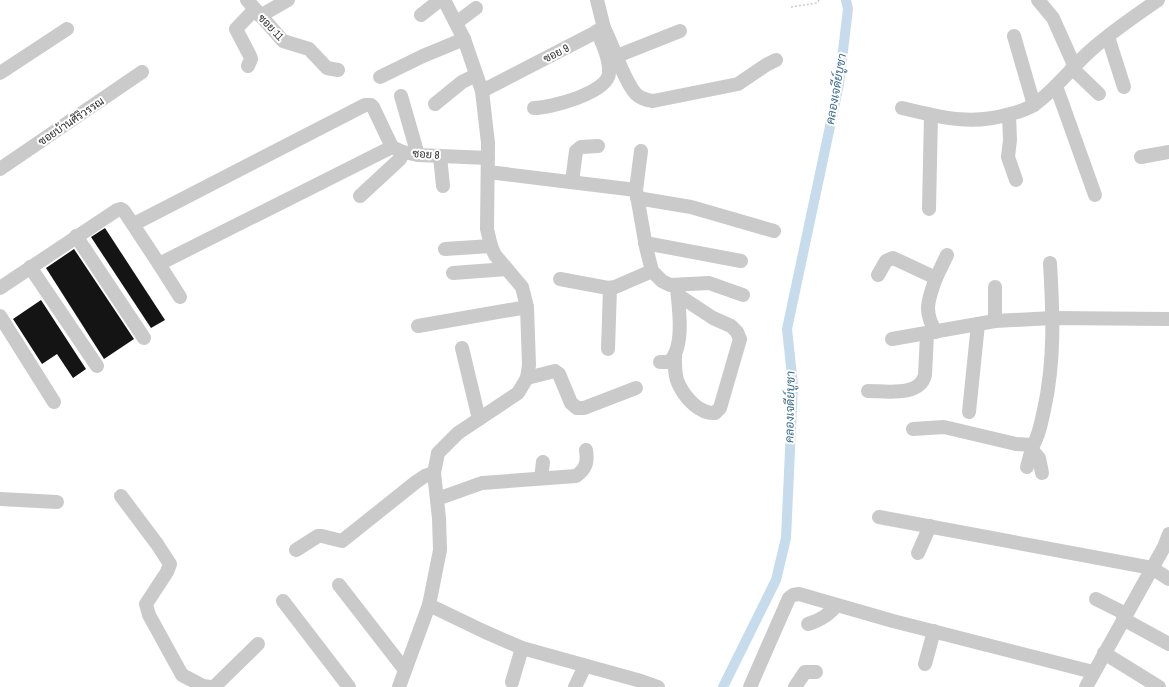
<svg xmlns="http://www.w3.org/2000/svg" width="1169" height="687" font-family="'Archivo Narrow',Sarabun,sans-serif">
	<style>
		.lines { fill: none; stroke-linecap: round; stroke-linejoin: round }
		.canal { stroke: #c6dbeb; stroke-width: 10 }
		.building { fill: #141414 }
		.path { stroke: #cacaca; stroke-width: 1.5; stroke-dasharray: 2 2; stroke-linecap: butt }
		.minor { stroke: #cacaca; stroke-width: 14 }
		.labels { text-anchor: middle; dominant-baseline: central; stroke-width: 4; stroke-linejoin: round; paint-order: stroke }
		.street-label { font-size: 11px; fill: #2d2d2d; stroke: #fff }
		.water-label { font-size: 12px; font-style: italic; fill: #3c6c8e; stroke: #fff }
	</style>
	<rect width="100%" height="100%" fill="#fff"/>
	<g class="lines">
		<path class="canal" d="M723,687L776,580L786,538L793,385L787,329L839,84L848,9L846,0"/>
	</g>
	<g class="building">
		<path d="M105,228L165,320L151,328L91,237Z"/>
		<path d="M74,249L134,339L104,359L46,268Z"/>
		<path d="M41,300L86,369L73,378L57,354L42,364L13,319Z"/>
	</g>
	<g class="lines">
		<path class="path" d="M791,7L817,3L819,0"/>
		<g class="minor">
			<path d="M247,0L283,41L309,49L327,68L338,70"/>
			<path d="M1038,0L1053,18L1074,65"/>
			<path d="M421,15L440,0"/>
			<path d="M260,16L288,0"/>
			<path d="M456,23L476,8"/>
			<path d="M604,28C613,45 624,81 636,94C640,98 646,100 653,101L738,84L766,65L776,60"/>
			<path d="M1014,36L1034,105"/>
			<path d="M1108,37L1124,87"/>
			<path d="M617,56L680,31"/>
			<path d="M248,66L251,59L250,56L236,29L255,9"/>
			<path d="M1072,68L1099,94"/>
			<path d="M0,73L67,29"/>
			<path d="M380,77L423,56L464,39"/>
			<path d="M1056,86L1095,195"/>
			<path d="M482,91L604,28L597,0"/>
			<path d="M401,96L418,155"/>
			<path d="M435,104L462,82L476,75"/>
			<path d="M534,108C550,108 608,93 609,73C610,59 602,43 597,31"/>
			<path d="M902,108C941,117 970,126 1010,114C1018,112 1028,109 1035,104C1056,89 1071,68 1090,51C1111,32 1135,16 1158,0"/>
			<path d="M1009,115L1010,140L1008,157L1016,180"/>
			<path d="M641,151L636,190L646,247L652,271L662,281L670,285L709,283L743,295"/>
			<path d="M440,156L443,186"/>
			<path d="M1141,157L1169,152"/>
			<path d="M0,169L142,72"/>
			<path d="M488,172L636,190"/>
			<path d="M572,182L576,151L581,147L598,146"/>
			<path d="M360,196L400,159L403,152L418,155L488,158"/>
			<path d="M637,198L691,207L774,231"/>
			<path d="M929,209L931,115"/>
			<path d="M134,224L365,105H371L373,107L392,147L403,152"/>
			<path d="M76,236L144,338"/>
			<path d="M645,243L741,261"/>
			<path d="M445,249L491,246"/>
			<path d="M159,264L180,297"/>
			<path d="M30,267L97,366"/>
			<path d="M453,273L507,269"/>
			<path d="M878,275L886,261L893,258L936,278C928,300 923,312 936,332"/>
			<path d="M936,278L947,255"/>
			<path d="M560,279L608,288L615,287L652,271"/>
			<path d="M0,288L117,210L121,209L124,211L159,264L392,147"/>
			<path d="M0,316L54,402"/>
			<path d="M995,321V287"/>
			<path d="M418,326L527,307"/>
			<path d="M892,339L995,321L1053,318L1169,319"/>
			<path d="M462,348L479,419"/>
			<path d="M608,349L610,288"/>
			<path d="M675,354C675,364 674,376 679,385C686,399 700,414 715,413L720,408L740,339L737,332L731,326L713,318L678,295"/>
			<path d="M660,362H669C685,348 679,308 677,289"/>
			<path d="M527,378L555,371L559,374L571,403L577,408H584L636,388"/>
			<path d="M868,391C886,391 920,397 925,375L927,334"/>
			<path d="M969,412L978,324"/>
			<path d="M913,429L944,427L1016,444L1033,445C1040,434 1041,422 1044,410C1055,361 1053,313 1050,263"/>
			<path d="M1032,450L1039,458L1042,473"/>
			<path d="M1027,467L1033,445"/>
			<path d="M541,478L543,462"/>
			<path d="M121,496L157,544L170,564L167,572L146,604L149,615L182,675L203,686L211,687"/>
			<path d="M0,499L57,502"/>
			<path d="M437,499L482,483L576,476C586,469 588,462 586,450"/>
			<path d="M879,517L1152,568L1169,579"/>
			<path d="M296,550L318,536H322L342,541L416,482L425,476L434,473"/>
			<path d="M918,553L930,526"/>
			<path d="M339,585L405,670"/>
			<path d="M1096,599L1126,614"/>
			<path d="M283,601L349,687"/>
			<path d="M429,605L483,631L522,648L641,681L658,687"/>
			<path d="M1123,619L1169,644"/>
			<path d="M808,624C821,620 828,615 837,605"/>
			<path d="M1104,653L1159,687"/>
			<path d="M925,664L934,631"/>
			<path d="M512,682L522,648"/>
			<path d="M214,687L258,644"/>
			<path d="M399,687L429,605L440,550L439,518L434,473L438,453L458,433L518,393L527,378L529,365L527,307L522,287L495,255L491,246L487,229L488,143L482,91L464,39L444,0"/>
			<path d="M575,687L585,666"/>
			<path d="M750,687L789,598L793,595L799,594L893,621L1093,672"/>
			<path d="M795,687L805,672H816"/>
			<path d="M1086,687L1164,547L1169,534"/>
		</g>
	</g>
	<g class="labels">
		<g class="street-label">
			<text transform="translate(271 27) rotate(46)">ซอย 11</text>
			<text transform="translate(556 53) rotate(-27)">ซอย 9</text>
			<text transform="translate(71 121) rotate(-34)">ซอยบ้านศิริวรรณ</text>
			<text transform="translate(426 154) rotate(4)">ซอย 8</text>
		</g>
		<g class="water-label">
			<text transform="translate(836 89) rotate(-80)">คลองเจดีย์บูชา</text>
			<text transform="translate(790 407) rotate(-89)">คลองเจดีย์บูชา</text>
		</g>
	</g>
</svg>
